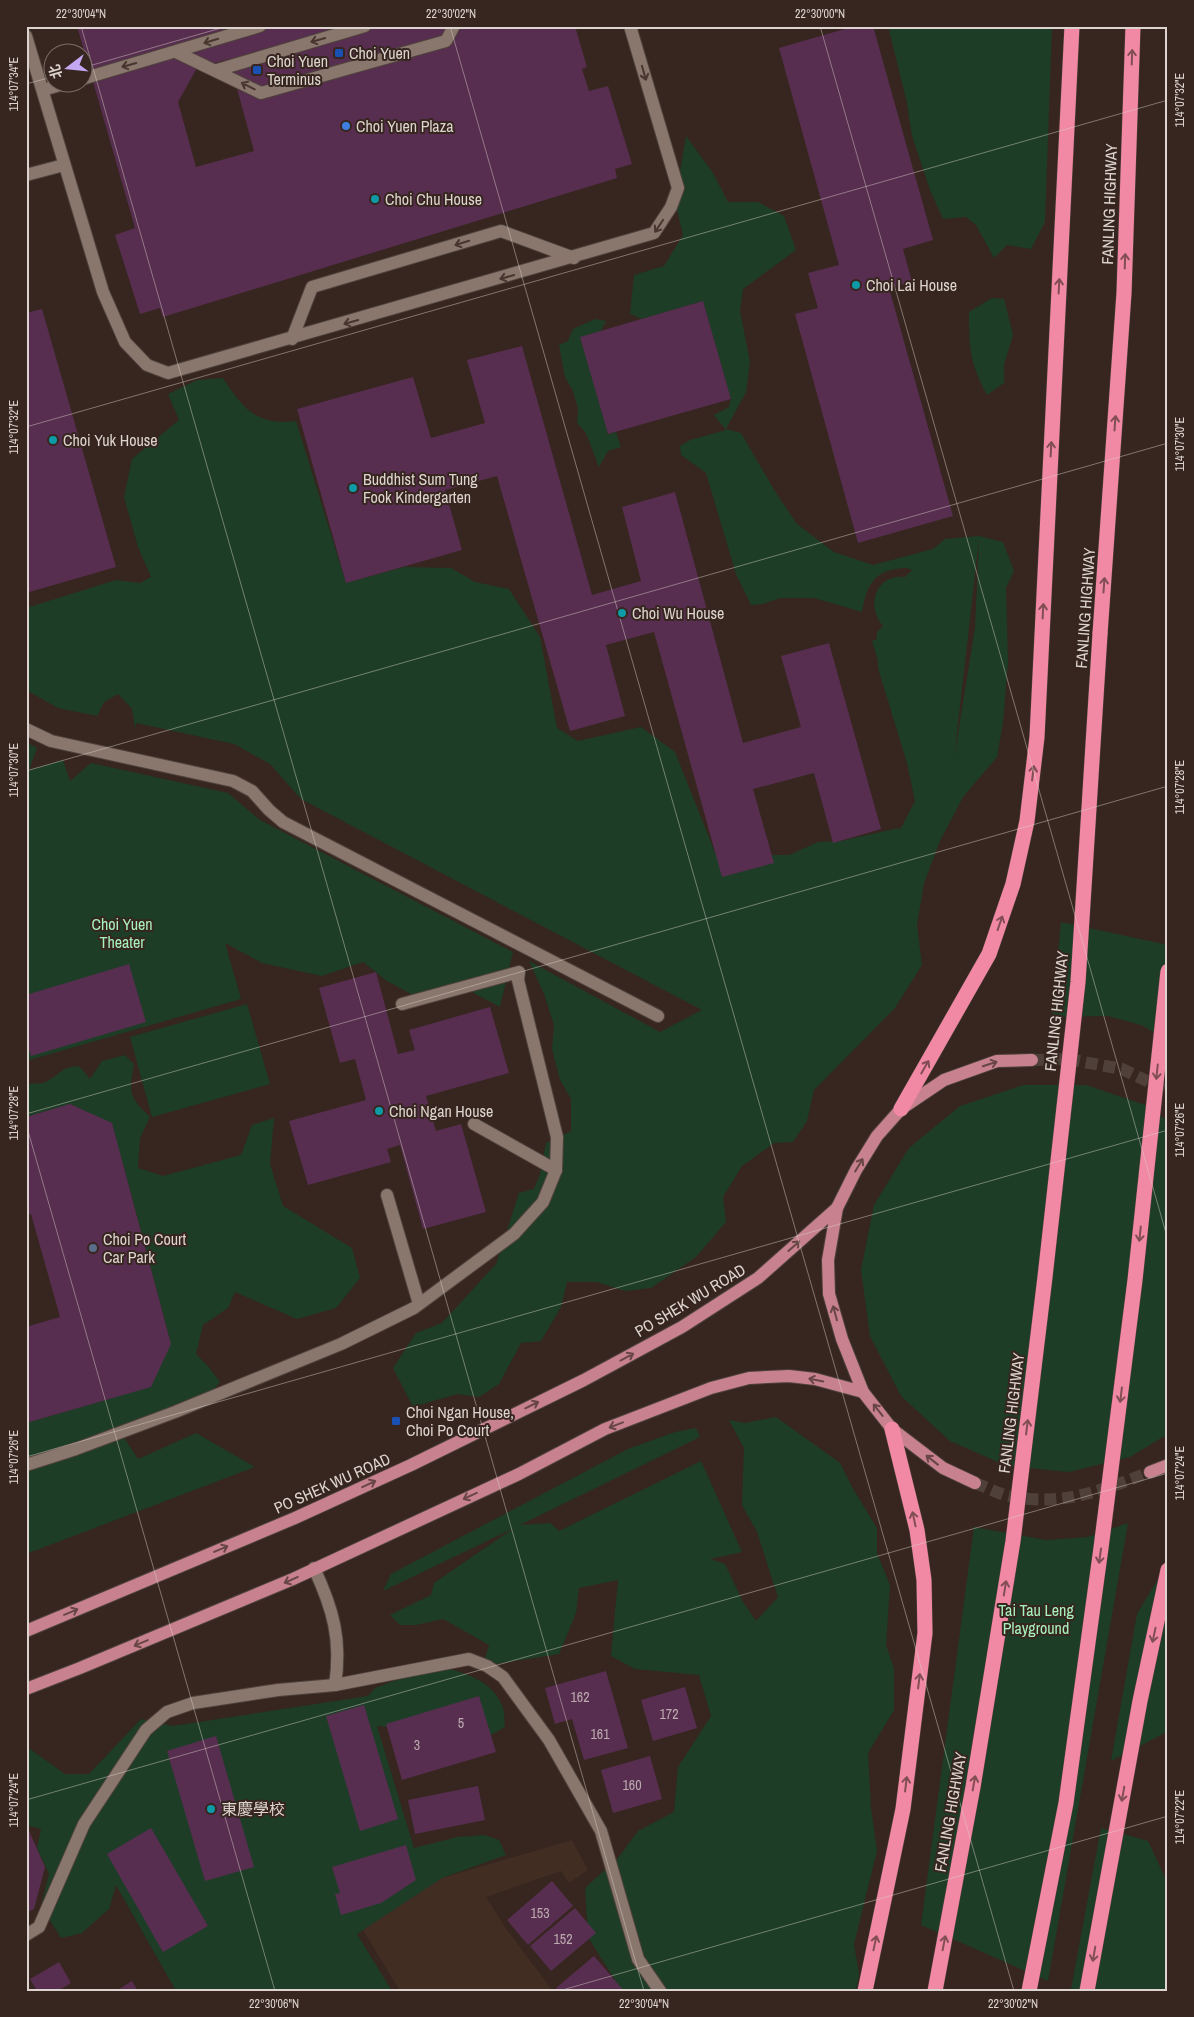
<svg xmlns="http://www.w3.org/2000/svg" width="1194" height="2017" font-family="'Archivo Narrow','Noto Sans SC',sans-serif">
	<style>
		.built { fill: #422d22 }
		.green { fill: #1d3d27; fill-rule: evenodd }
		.building { fill: #572e4f; fill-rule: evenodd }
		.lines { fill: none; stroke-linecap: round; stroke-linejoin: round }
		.primary-tunnel { stroke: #4f4039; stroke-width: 12; stroke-dasharray: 12 6; stroke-linecap: butt }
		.service-casing { stroke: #4f423c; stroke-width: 14 }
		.minor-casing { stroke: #4f423c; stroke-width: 14 }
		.primary-casing { stroke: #4f423c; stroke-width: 14 }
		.motorway-casing { stroke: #4f423c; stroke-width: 16 }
		.service { stroke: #89766d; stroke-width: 12 }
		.minor { stroke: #89766d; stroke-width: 12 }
		.primary { stroke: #c8818e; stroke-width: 12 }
		.motorway { stroke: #f289a4; stroke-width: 15 }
		.motorway-bridge-casing { stroke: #4f423c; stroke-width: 16; stroke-linecap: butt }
		.motorway-bridge { stroke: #f289a4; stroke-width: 15 }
		.oneway { stroke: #47362f }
		.oneway2 { stroke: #814e54 }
		.oneway3 { stroke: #694646 }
		.ticks { fill: none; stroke: #ded4cf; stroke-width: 1; stroke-opacity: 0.45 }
		.transit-dot { fill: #1a4fb4; stroke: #36261f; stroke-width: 2 }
		.shop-dot { fill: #3f7fe0; stroke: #36261f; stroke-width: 2 }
		.culture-dot { fill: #0f9aa8; stroke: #36261f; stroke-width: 2 }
		.service-dot { fill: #5c6f8a; stroke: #36261f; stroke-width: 2 }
		.labels { text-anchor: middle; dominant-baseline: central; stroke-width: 4; stroke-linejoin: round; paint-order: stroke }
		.number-label { font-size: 14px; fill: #bcaaaf }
		.poi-label { font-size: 16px; fill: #ded4cf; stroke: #36261f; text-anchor: start }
		.street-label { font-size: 16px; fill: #ded4cf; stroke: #36261f }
		.park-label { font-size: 16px; fill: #a7f2bc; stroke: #36261f }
		.neatline { fill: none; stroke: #ded4cf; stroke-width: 2 }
		.ticks-label { font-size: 12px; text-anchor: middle; fill: #ded4cf }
	</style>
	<rect width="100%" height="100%" fill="#36261f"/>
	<path class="built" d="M572,1840L588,1870L569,1883L561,1871L486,1897L507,1930L553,1991H400L363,1930L442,1878Z"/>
	<g class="green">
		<path d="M888,26H1052L1045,222L1031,249L1007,245L994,258L976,225L966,217L943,219L930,190L912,136L907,103Z"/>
		<path d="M686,136L713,173L728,202H758L784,216L796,250L743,289L740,311L750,362L746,392L726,429L741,433L776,493L797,524L834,552L873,565L933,549L945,539L979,536L1003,542L1014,571L1006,588L1008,662L1003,723L997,757L963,797L940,841L924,883L917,925L922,965L895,1008L814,1090L807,1121L793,1142L774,1143L742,1166L723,1197L726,1222L696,1257L651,1288L625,1291L597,1282H567L561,1307L541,1341L521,1343L499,1384L479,1397L457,1394L413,1407L393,1368L416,1333L442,1323L496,1264L519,1193L534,1189L540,1174L546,1143L571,1131V1099L560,1080L552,1049L554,1025L544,994L529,961L660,1032L702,1010L301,799L270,764L234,744L136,723L135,729L132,709L118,694L104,702L97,716L58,708L26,690V608L116,580L140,583L151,577L138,547L124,497L132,459L179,420L168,394L197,380L223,378C243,409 257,426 296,421L346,583L404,567L451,568L475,582L509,589L540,637L557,728L578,741L641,727L675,752L716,855H789L818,842L841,841L899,828L900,830L915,801L907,763L878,668V661L872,641L877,639V632L883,626C865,605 876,574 905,577L912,570C906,567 902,568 896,569C871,573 866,590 862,612L814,598H780L763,604L751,605L736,574L706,473L681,455L680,446L690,440L726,430L714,415L729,407L731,399L703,301L642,319L630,314L634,275L664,266L683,235L675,201ZM979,539L975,628L954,759Z"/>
		<path d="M992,298L1004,299L1013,335L1004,365V383L987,395C970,363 969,348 969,312Z"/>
		<path d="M595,319L606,321L601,331L584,336L608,434L616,432L621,447L608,451L599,467L586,433L577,423L578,409L573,391L565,377L559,345L568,341L573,329Z"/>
		<path d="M26,742L37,748L29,770L63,760L70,781L91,763L228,793L260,820L513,952L500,1007L470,991L428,1003L387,981L363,962L322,976L262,963L225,943L241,999L26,1061Z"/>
		<path d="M1061,922L1168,945V1040L1141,1025L1108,1016L1052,1017Z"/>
		<path d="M247,1004L270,1084L152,1117L130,1037Z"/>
		<path d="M125,1055L134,1064C129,1092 128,1096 150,1117L140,1138L138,1168L163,1176L241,1155L252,1125L274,1118L270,1164L283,1206L352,1248L360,1278L336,1308L297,1319L235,1292L228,1308L203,1325L196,1354L208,1366L220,1382L204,1400L123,1436L138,1459L196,1433L255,1467L26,1554V1423L150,1387L170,1340L123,1164L109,1122L70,1104L26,1117V1085C33,1082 40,1085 46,1082C61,1074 60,1067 79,1066L90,1079L102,1061Z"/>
		<path d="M1023,1085H1086L1145,1105L1168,1121V1434L1130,1457L1069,1472L1007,1466L950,1441L901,1396L870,1336L861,1270L874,1205L909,1148L960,1106Z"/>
		<path d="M776,1417L840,1463L852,1487L877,1528V1553L890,1585L886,1645L894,1668V1710L868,1753L871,1808L877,1851L854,1944L859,1974L856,1991H627L620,1988L588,1937L585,1888L618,1858L638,1831L674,1812L678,1767L711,1716L699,1675L635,1669L611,1656L618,1580L579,1588L576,1613L559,1654L495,1664L485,1659L489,1645L443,1619L416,1625H400L390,1615L431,1595L434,1583L514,1528L383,1591L391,1574L628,1449L675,1432L696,1428L700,1437L520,1525L550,1523L559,1531L701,1461L742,1552L710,1559L725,1564L743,1602L756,1621L778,1597L757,1532L742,1505L744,1448L729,1420L745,1423Z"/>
		<path d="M1128,1523L1048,1981L921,1925L974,1527L1046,1540L1088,1537Z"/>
		<path d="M1168,1562V1735L1167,1732L1111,1761L1137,1614Z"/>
		<path d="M437,1665C463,1673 493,1679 503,1708C505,1714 504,1721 505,1727L491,1735L377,1726L414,1848L458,1837L484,1835L499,1840L506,1855L442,1878L357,1934L392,1991H176L116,1885L109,1909L82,1933L61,1938L41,1906L49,1874L37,1848L41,1829L26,1825V1750L30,1749L65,1774H89L141,1719L173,1726L368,1696L375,1688Z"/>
		<path d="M1101,1828L1148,1841L1168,1884V1991L1071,1989Z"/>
	</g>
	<g class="building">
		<path d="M77,26H575L587,67L582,69L589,91L608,86L632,164L615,169L617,178L163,317L160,308L140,314L115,235L135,228ZM229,59L254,151L196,167L178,102L197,68Z"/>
		<path d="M855,26H873L933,240L903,249L912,282L889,288L953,516L858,543L795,314L818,308L808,273L839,265L779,48Z"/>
		<path d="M703,301L731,399L608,434L580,337Z"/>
		<path d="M42,309L116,567L26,593V313Z"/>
		<path d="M522,346L592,595L641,581L622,507L675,492L743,743L801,727L781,656L829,643L881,829L833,843L814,773L753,789L774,863L722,877L654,632L606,645L625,716L570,731L497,476L445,490L462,550L346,583L297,409L413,377L431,438L485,423L467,360Z"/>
		<path d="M129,964L146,1022L31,1056L26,1040V995Z"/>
		<path d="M376,972L398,1054L415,1050L409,1030L490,1007L509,1073L426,1096L436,1131L461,1124L486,1212L423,1229L400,1145L387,1149L391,1162L308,1185L289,1121L366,1100L355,1059L340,1063L319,988Z"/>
		<path d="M70,1104L112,1123L171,1344L151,1387L26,1423V1327L60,1317L31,1214L26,1215V1117Z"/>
		<path d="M606,1671L628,1748L584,1760L572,1719L555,1724L545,1688Z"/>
		<path d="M685,1687L697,1728L653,1741L641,1700Z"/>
		<path d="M479,1696L496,1752L402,1780L386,1724Z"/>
		<path d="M364,1705L398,1819L360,1831L326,1716Z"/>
		<path d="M216,1736L254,1867L205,1881L167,1751Z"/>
		<path d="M650,1756L662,1799L613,1813L601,1770Z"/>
		<path d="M478,1786L485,1820L415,1834L408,1800Z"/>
		<path d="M26,1824L45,1867L34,1909L26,1913Z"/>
		<path d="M151,1828L208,1926L163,1952L107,1854Z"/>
		<path d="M406,1845L416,1880L381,1903L341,1915L335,1894L340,1893L332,1867Z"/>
		<path d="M552,1881L573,1906L528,1945L507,1920Z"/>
		<path d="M575,1908L596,1933L551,1971L530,1946Z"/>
		<path d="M594,1956L624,1991H559L556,1988Z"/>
		<path d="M59,1962L71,1983L58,1991H37L30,1979Z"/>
		<path d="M132,1981L138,1991H116Z"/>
	</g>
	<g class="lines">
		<g class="primary-tunnel">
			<path d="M1032,1060L1068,1059L1122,1069L1168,1091"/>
			<path d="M975,1483C986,1487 997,1493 1008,1496C1061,1507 1101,1491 1150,1472"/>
		</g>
		<g class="service-casing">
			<g id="service">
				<path d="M26,36L103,292L125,342L147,365L168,373L654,233L671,207L678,188L630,26"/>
				<path d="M176,52L261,93L446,41L454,26"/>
				<path d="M217,70L365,26"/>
				<path d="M82,79L260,26"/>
				<path d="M43,90L70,82"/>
				<path d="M26,175L64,165"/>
				<path d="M292,339L312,287L501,231L574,258"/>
				<path d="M26,729L51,741L233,781L252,791L269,810L283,822L658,1016"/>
				<path d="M474,1124L556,1170"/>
				<path d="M387,1195L419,1304"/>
				<path d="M26,1465L76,1449L175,1412L341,1344L414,1308L514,1234L543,1202L556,1170L557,1137L518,980L519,972L402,1004"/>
			</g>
		</g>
		<g class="minor-casing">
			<g id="minor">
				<path d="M314,1568C333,1609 342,1640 335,1685"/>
				<path d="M26,1935L39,1927L84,1824L146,1730L167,1712L193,1703L278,1690L335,1685L469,1659L487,1666L503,1677L549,1740L601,1831L638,1959L660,1991"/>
			</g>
		</g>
		<g class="primary-casing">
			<g id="primary">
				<path d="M1150,1472L1168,1465"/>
				<path d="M975,1483L943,1468L892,1429L863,1392L842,1339L829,1294L828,1260L837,1208L856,1170L877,1136L901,1109L944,1080L997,1061L1032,1060"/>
				<path d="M26,1631L295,1518L411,1465L584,1380L682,1327L758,1278L837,1208"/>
				<path d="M26,1689L80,1668L293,1579L519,1474L605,1429L711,1388L749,1378L789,1376L815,1379L863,1392"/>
			</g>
		</g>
		<g class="motorway-casing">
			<g id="motorway">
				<path d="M1100,634L1124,293L1133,26"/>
				<path d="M901,1109L989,954L1013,884L1027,821L1037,737L1072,26"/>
				<path d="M865,1991L903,1809L925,1633L924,1580L917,1530L892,1429"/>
				<path d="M1087,1991L1140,1701L1168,1570"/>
			</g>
		</g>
		<use href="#service" class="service"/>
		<use href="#minor" class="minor"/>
		<use href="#primary" class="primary"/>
		<use href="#motorway" class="motorway"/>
		<g class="motorway-bridge-casing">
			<g id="motorway-bridge">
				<path d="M935,1991L973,1787L1013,1541L1045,1277L1078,982L1100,634"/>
				<path d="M1029,1991L1066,1803L1101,1548L1135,1280L1168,971"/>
			</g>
		</g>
		<use href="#motorway-bridge" class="motorway-bridge"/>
	</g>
	<defs><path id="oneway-shaft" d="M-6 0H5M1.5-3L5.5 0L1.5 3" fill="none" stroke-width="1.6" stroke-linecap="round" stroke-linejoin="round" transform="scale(1.25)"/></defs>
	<g class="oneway">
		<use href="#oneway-shaft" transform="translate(318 40) rotate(164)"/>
		<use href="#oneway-shaft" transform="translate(211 41) rotate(163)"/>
		<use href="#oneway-shaft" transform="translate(129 65) rotate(164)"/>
		<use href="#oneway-shaft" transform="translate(644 73) rotate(74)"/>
		<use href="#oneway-shaft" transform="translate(248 86) rotate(-153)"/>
		<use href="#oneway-shaft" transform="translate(659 226) rotate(124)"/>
		<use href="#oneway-shaft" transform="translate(462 243) rotate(163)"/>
		<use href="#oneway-shaft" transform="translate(507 277) rotate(164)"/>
		<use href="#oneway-shaft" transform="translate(351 322) rotate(164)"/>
	</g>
	<g class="oneway2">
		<use href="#oneway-shaft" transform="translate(1132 57) rotate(-88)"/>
		<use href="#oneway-shaft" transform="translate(1125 261) rotate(-88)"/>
		<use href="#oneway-shaft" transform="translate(1059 286) rotate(-87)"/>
		<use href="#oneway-shaft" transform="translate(1115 423) rotate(-86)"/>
		<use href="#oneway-shaft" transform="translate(1051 449) rotate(-87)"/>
		<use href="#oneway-shaft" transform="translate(1104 585) rotate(-86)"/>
		<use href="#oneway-shaft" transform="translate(1043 611) rotate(-87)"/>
		<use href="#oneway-shaft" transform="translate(1033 773) rotate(-83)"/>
		<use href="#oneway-shaft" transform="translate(1000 923) rotate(-71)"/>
		<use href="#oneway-shaft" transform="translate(925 1067) rotate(-60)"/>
		<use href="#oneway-shaft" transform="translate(1157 1072) rotate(96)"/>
		<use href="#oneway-shaft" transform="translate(1140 1234) rotate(96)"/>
		<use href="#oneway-shaft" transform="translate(1121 1395) rotate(97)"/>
		<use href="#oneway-shaft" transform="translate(1027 1427) rotate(-83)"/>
		<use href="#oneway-shaft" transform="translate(914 1519) rotate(-102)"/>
		<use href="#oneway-shaft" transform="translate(1100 1556) rotate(98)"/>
		<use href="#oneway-shaft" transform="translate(1005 1588) rotate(-81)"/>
		<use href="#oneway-shaft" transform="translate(1154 1635) rotate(102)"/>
		<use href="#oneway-shaft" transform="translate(919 1681) rotate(-83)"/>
		<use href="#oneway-shaft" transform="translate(974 1783) rotate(-80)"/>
		<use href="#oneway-shaft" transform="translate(906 1784) rotate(-83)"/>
		<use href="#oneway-shaft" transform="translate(1123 1794) rotate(100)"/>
		<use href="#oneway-shaft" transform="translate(875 1943) rotate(-78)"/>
		<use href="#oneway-shaft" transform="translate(944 1943) rotate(-79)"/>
		<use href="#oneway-shaft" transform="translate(1094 1954) rotate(100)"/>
	</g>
	<g class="oneway3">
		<use href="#oneway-shaft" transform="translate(990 1064) rotate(-18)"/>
		<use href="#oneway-shaft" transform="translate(859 1165) rotate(-59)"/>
		<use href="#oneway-shaft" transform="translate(794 1246) rotate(-41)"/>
		<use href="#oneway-shaft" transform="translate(835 1313) rotate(-105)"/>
		<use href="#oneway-shaft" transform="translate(627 1357) rotate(-28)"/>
		<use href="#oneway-shaft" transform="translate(816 1380) rotate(-169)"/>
		<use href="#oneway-shaft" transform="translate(532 1405) rotate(-26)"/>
		<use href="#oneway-shaft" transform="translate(878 1410) rotate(-128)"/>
		<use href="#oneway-shaft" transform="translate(616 1425) rotate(159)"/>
		<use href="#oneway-shaft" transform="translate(932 1460) rotate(-142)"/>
		<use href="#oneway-shaft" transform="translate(369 1484) rotate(-25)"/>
		<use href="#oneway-shaft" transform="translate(470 1496) rotate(155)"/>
		<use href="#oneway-shaft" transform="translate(221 1549) rotate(-23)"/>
		<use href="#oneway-shaft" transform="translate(291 1580) rotate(156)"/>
		<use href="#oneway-shaft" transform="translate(71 1612) rotate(-23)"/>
		<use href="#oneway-shaft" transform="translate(141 1643) rotate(157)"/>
	</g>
	<path class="ticks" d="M81,26L644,1991M450,26L1014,1991M820,26L1168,1240M82,68L228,26M26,84L52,77M26,427L1168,100M26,771L1168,443M26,1114L1168,786M26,1124L275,1991M26,1457L1168,1130M26,1800L1168,1473M559,1991L1168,1816"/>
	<g class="transit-dot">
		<rect x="334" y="48" width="10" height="10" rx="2.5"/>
		<rect x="252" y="65" width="10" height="10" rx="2.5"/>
		<rect x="391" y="1416" width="10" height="10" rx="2.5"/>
	</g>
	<circle class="shop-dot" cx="346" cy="126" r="5"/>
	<g class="culture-dot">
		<circle cx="375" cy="199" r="5"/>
		<circle cx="856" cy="285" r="5"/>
		<circle cx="53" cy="440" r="5"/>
		<circle cx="353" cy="488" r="5"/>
		<circle cx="622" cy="613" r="5"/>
		<circle cx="379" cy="1111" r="5"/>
		<circle cx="211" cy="1809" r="5"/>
	</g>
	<circle class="service-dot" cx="93" cy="1248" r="5"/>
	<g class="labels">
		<g class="number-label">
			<text x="580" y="1697">162</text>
			<text x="669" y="1714">172</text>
			<text x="461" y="1723">5</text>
			<text x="600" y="1734">161</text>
			<text x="417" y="1745">3</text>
			<text x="632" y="1785">160</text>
			<text x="540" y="1913">153</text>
			<text x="563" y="1939">152</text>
		</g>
		<g class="poi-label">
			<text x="349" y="53">Choi Yuen</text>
			<text x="267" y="61">Choi Yuen<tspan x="267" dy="18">Terminus</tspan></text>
			<text x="356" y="126">Choi Yuen Plaza</text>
			<text x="385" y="199">Choi Chu House</text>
			<text x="866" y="285">Choi Lai House</text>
			<text x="63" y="440">Choi Yuk House</text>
			<text x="363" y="479">Buddhist Sum Tung<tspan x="363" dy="18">Fook Kindergarten</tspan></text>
			<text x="632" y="613">Choi Wu House</text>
			<text x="389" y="1111">Choi Ngan House</text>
			<text x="103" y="1239">Choi Po Court<tspan x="103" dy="18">Car Park</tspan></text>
			<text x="406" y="1412">Choi Ngan House,<tspan x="406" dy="18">Choi Po Court</tspan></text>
			<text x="221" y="1809">東慶學校</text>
		</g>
		<g class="street-label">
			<text transform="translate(1109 204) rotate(-88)">FANLING HIGHWAY</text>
			<text transform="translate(1085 608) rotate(-86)">FANLING HIGHWAY</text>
			<text transform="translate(1056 1011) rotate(-84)">FANLING HIGHWAY</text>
			<text transform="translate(690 1300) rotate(-31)">PO SHEK WU ROAD</text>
			<text transform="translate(1011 1413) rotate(-83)">FANLING HIGHWAY</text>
			<text transform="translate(332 1483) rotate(-24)">PO SHEK WU ROAD</text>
			<text transform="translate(950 1812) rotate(-80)">FANLING HIGHWAY</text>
		</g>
		<g class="park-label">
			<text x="122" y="924">Choi Yuen<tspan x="122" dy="18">Theater</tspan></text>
			<text x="1036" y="1610">Tai Tau Leng<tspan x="1036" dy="18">Playground</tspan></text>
		</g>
	</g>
	<rect width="1194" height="2017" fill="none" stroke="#36261f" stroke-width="55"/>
	<g transform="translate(68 68) rotate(254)"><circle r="24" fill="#36261f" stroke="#796c65"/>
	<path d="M0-4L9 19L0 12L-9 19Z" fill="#c3a7f2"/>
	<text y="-8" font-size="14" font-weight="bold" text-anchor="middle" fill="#ded4cf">北</text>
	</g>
	<rect x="28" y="28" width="1138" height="1962" class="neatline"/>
	<g class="ticks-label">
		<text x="81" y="18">22°30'04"N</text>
		<text x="451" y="18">22°30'02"N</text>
		<text x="820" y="18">22°30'00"N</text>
		<text transform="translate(14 84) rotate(-90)" y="4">114°07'34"E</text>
		<text transform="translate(1180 100) rotate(-90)" y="4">114°07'32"E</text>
		<text transform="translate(14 427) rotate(-90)" y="4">114°07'32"E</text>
		<text transform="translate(1180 444) rotate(-90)" y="4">114°07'30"E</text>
		<text transform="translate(14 770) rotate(-90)" y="4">114°07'30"E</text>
		<text transform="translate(1180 787) rotate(-90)" y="4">114°07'28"E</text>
		<text transform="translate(14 1113) rotate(-90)" y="4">114°07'28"E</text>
		<text transform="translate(1180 1130) rotate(-90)" y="4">114°07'26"E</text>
		<text transform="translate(14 1457) rotate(-90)" y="4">114°07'26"E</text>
		<text transform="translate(1180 1473) rotate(-90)" y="4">114°07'24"E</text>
		<text transform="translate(14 1800) rotate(-90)" y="4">114°07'24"E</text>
		<text transform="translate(1180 1817) rotate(-90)" y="4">114°07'22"E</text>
		<text x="274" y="2008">22°30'06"N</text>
		<text x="644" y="2008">22°30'04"N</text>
		<text x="1013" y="2008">22°30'02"N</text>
	</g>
</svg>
